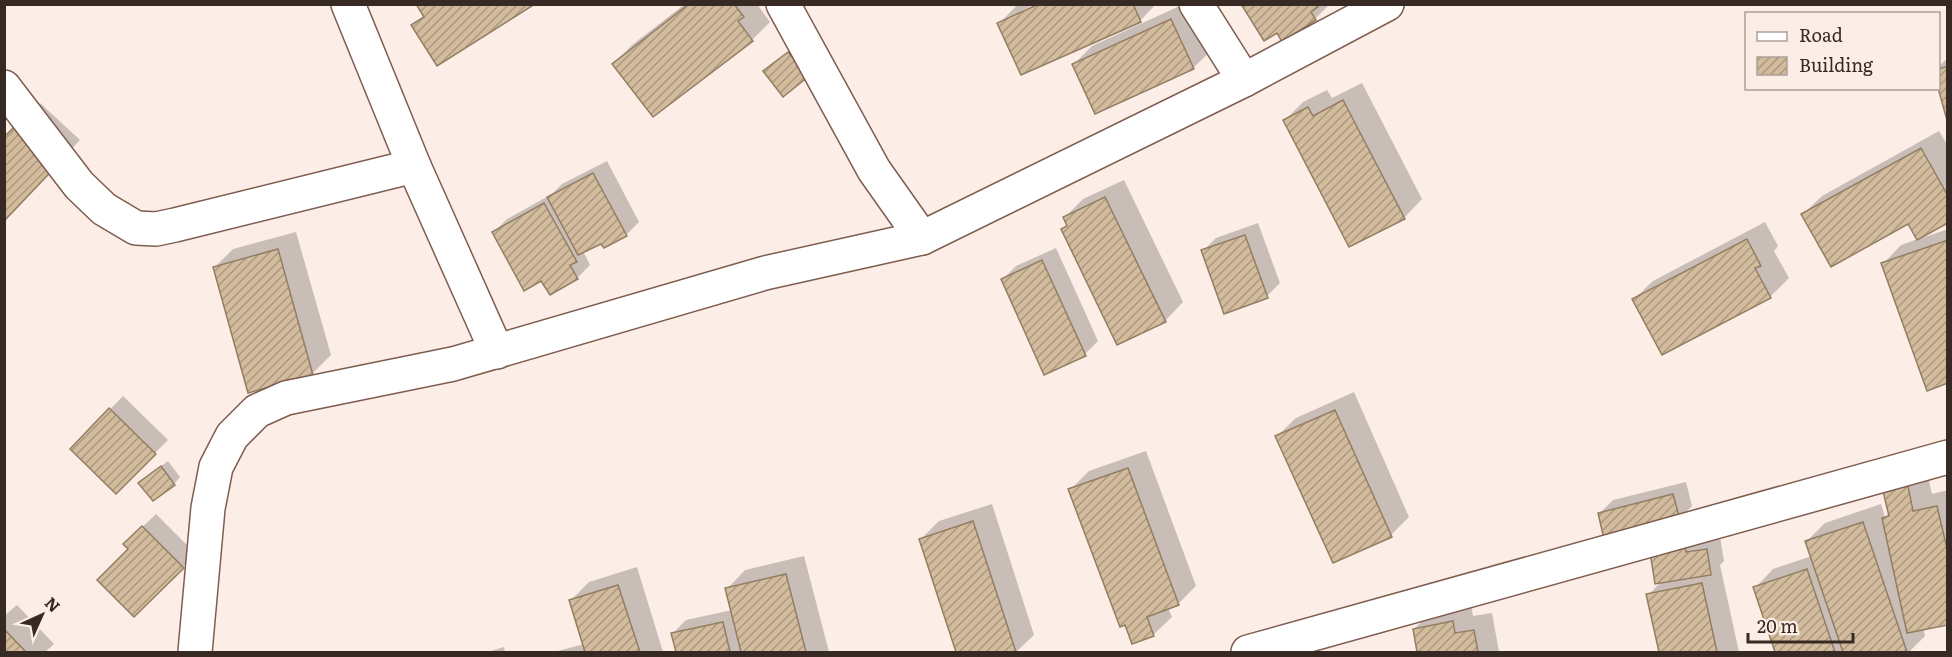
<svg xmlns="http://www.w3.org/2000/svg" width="1952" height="657" font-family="Literata,serif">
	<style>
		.shadow { fill: #0003 }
		.building { fill: url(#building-hatch); stroke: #937e62; stroke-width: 1.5 }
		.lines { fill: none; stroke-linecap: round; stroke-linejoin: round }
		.minor-casing { stroke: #7e5d4f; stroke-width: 36 }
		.minor { stroke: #fff; stroke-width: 33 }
	</style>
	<defs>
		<pattern id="building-hatch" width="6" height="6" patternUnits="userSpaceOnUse" patternTransform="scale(1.5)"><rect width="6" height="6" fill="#d3bc9e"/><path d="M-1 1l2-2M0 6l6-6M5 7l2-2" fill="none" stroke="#ac9980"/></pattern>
	</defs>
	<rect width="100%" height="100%" fill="#fcede6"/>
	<g class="shadow">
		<path d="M685,4H757L770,22L752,40L614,64L632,45Z"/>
		<path d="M1018,4H1035L1019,12V15L1042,4H1156L1140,21L999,24Z"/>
		<path d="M1184,4L1212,50L1193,68L1074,64L1092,46Z"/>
		<path d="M1243,4H1330L1315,19L1277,31Z"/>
		<path d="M1948,58V118L1938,83V67Z"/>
		<path d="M1362,83L1422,199L1404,218L1285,120L1303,102L1327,90L1332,98Z"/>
		<path d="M40,103L80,140L15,208L22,121Z"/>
		<path d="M1939,131L1948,146V222L1921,236L1922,238L1948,229V382L1883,264L1901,245L1918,239L1909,222L1803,214L1822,196Z"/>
		<path d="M607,161L639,222L626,235L601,242L588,249L584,253L590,265L577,278L542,279L494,232L507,219L552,194L562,184Z"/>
		<path d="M1124,180L1183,302L1165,321L1062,229L1068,224L1065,217L1083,199Z"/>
		<path d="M1765,222L1778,246L1774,251L1789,278L1770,297L1663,353L1634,299L1653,281Z"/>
		<path d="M1258,223L1280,283L1267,296L1203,251L1216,238Z"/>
		<path d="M296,232L331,355L312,374L214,268L233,249Z"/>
		<path d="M1056,248L1098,341L1085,354L1002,280L1016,266Z"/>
		<path d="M1354,392L1409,517L1391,535L1277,436L1296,418Z"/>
		<path d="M123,396L168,440L116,492L72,449Z"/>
		<path d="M1146,451L1196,586L1178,604L1168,608L1172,617L1153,635L1070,490L1089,471Z"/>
		<path d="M168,461L180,477L174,484L147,477Z"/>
		<path d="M1926,468L1932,494L1948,490V623L1923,628L1925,636L1909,652H1776L1755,588L1773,569L1812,556L1807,541L1825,523L1881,504L1885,517L1889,513L1885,491Z"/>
		<path d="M1686,482L1692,506L1679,519L1599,514L1613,500Z"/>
		<path d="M992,504L1034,635L1016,652H958L921,539L939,521Z"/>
		<path d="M156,514L196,554L134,615L130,549L125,544Z"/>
		<path d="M1720,537L1724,561L1720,565L1739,652H1661L1648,595L1662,581L1651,552Z"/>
		<path d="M804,556L829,652H677L673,633L686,620L732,610L727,589L745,570Z"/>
		<path d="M637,567L663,652H554L584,644L571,600L589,582Z"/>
		<path d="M1471,604L1473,616L1492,613L1499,652H1419L1414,629L1433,611Z"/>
		<path d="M17,605L54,644L45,652H4V616Z"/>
		<path d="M504,647L505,652H488Z"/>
	</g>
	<g class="building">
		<path d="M416,4H535L437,66L411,25L424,17Z"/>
		<path d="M689,4H734L744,17L738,21L753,41L653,117L612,64Z"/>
		<path d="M1039,4H1133L1141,22L1021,75L997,23Z"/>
		<path d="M1241,4H1317L1318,7L1311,12L1316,20L1282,42L1277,33L1264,41Z"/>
		<path d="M1171,19L1194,69L1095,114L1072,64Z"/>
		<path d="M788,52L808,77L783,97L763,71Z"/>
		<path d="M1948,66V124L1938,88V69Z"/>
		<path d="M1343,100L1405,219L1349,247L1283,120L1308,107L1313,116Z"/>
		<path d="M21,120L63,159L4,221V137Z"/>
		<path d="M1921,148L1948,196V223L1917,240L1908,224L1831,267L1801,214Z"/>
		<path d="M593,173L627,236L604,248L601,244L578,255L547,197Z"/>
		<path d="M1105,197L1166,322L1117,345L1061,229L1067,226L1063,217Z"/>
		<path d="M544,203L577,262L570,265L578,279L550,295L541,281L524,291L492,232Z"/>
		<path d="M1245,235L1268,298L1224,314L1201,250Z"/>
		<path d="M1747,239L1761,266L1755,268L1771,298L1662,355L1632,299Z"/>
		<path d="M1948,240V383L1927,391L1881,263Z"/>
		<path d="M278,249L313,375L248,393L213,267Z"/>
		<path d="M1042,260L1086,356L1044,375L1001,279Z"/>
		<path d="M109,408L156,454L116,494L70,449Z"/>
		<path d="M1335,410L1392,537L1333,563L1275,436Z"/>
		<path d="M161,466L175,485L153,501L138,483Z"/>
		<path d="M1128,468L1179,605L1147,617L1154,636L1132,644L1125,625L1120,627L1068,489Z"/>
		<path d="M1908,486L1913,511L1937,506L1948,553V625L1907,633L1882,518L1889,516L1883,491Z"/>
		<path d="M1673,494L1680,520L1604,539L1598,513Z"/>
		<path d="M973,521L1016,652H956L919,539Z"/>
		<path d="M1863,522L1907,652H1843L1805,541Z"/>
		<path d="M142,526L184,568L134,617L97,580L128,549L123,544Z"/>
		<path d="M1685,547L1686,552L1707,549L1711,575L1655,584L1650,552Z"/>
		<path d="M1807,569L1835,652H1775L1753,587Z"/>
		<path d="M786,574L806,652H741L725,588Z"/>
		<path d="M1702,583L1717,652H1659L1646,594Z"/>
		<path d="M618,585L640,652H585L569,600Z"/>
		<path d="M1453,621L1455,633L1474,630L1478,652H1417L1413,629Z"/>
		<path d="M723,622L730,652H676L671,633Z"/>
		<path d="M4,629L26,652H4Z"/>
	</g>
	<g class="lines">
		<g class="minor-casing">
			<g id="minor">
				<path d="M348,4L414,166L497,352"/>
				<path d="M783,4L874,170L922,238"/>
				<path d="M1196,4L1244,80"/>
				<path d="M4,87L79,185L104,209L136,228L156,229L175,225L414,166"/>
				<path d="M195,652L208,508L216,467L232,436L257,411L286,398L453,364L765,273L922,238L1244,80L1387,4"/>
				<path d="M1248,652L1948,457"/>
			</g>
		</g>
		<use href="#minor" class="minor"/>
	</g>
	<rect width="1952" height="657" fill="none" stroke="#372923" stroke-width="12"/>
	<rect x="1745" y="12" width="195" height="78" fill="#fcede6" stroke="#ad9f98" stroke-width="1.5"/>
	<rect x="1757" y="32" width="30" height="9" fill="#ffffff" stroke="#ad9f98" stroke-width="1.5"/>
	<text x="1799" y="42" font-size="18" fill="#372923">Road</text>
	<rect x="1757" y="57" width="30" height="18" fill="url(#building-hatch)" stroke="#ad9f98" stroke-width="1.5"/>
	<text x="1799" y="72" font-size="18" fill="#372923">Building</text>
	<g transform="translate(42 615) rotate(45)" stroke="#fcede6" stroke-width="4.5" paint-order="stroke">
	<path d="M0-4.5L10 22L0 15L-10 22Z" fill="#372923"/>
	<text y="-9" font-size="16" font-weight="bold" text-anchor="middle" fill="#372923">N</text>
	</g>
	<path d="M1748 633v9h105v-9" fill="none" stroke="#372923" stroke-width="3"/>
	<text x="1757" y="633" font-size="18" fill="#372923" stroke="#fcede6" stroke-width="4.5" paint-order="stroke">20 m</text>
</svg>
